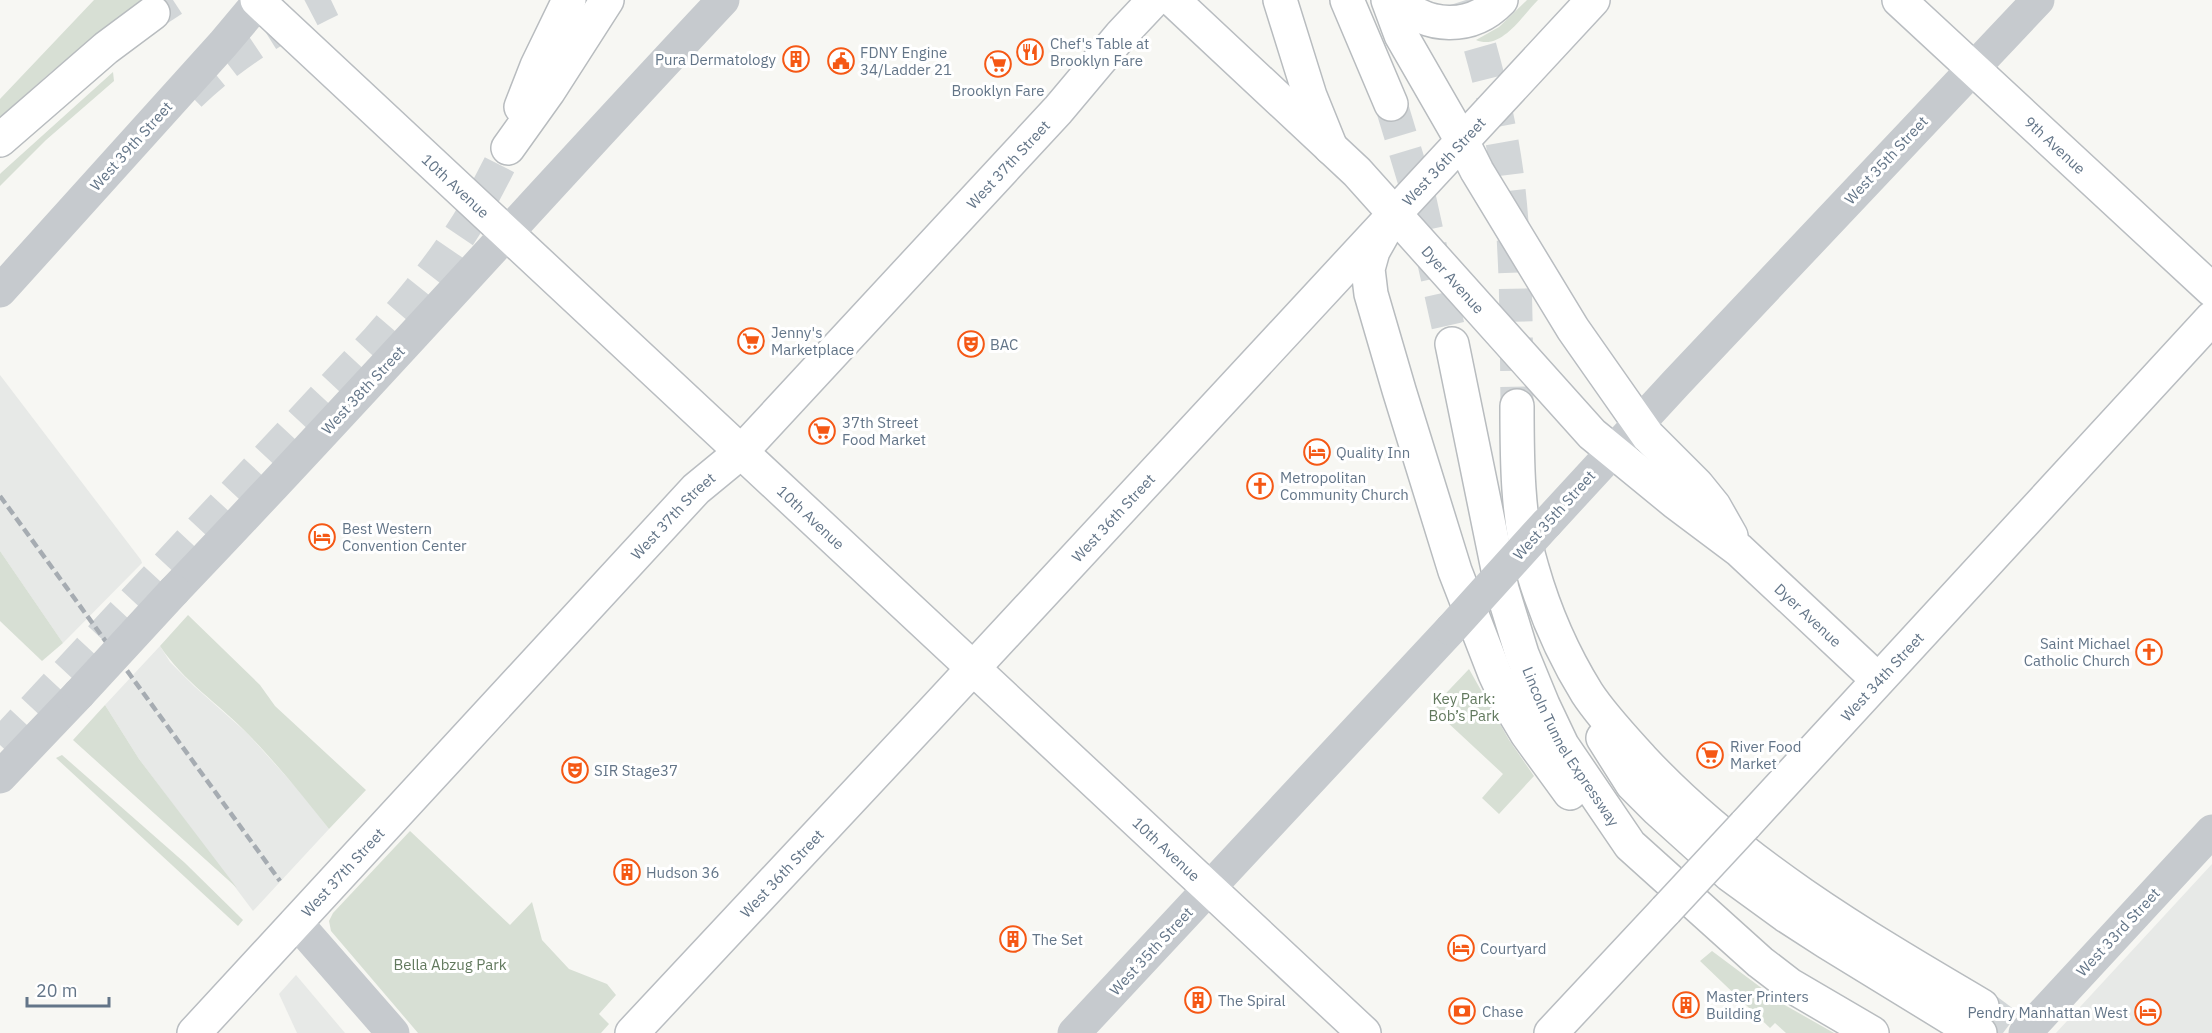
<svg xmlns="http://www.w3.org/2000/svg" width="2212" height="1033" font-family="'IBM Plex Sans',sans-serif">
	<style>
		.built { fill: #e7e9e7 }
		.green { fill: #d7dfd4 }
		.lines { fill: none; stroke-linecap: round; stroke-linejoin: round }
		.highway-tunnel { stroke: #d2d6d8; stroke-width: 33; stroke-dasharray: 33 16; stroke-linecap: butt }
		.major-casing { stroke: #b9bdc1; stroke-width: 36 }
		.highway-casing { stroke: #b8bcbf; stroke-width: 36 }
		.minor { stroke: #c6cace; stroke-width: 33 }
		.major { stroke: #fff; stroke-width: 33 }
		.highway { stroke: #fff; stroke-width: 33 }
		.rail { stroke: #a6acb2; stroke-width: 4.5; stroke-dasharray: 9 4.5; stroke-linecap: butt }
		.major-bridge-casing { stroke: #b9bdc1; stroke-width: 36; stroke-linecap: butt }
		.minor-bridge { stroke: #c6cace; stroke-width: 33 }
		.major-bridge { stroke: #fff; stroke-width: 33 }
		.labels { text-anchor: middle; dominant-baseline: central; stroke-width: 6; stroke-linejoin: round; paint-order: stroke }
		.poi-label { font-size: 15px; fill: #637588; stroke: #fff; text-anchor: start }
		.street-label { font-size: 15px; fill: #637588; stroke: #fff }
		.park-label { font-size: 15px; fill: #62795e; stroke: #fff }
	</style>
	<rect width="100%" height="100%" fill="#f7f7f3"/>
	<g class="built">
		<path d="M0,375L141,560L142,563L63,643L0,551Z"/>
		<path d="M160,646L170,662L194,686L247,733L302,794L329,829L253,911L139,759L105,705Z"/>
		<path d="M2212,864V1033H2055H2056Z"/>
		<path d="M296,975L345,1033H297L279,994Z"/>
	</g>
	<g class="green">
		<path d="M94,0H143L51,72L0,117V99Z"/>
		<path d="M1527,0H1538C1522,16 1501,51 1476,40L1499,27Z"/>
		<path d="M113,72L114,81L46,140L0,186V174L2,172Z"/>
		<path d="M0,551L63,643L42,661L0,621Z"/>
		<path d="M188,615L260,685L275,706L366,790L329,829C303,796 277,764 248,734C219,704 183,681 160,646Z"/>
		<path d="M1469,669L1509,740L1534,776L1499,814L1482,798L1503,774L1432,708Z"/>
		<path d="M105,705L139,759L237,888L73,740Z"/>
		<path d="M62,755L185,863L243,920L238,926L56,758Z"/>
		<path d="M410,831L510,925L532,902L542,940L569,969L607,984L616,995L599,1014L609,1024L601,1033H418L331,931L329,921L333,913Z"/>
		<path d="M1712,951L1783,1004L1834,1033H1786L1775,1023L1770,1028L1700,961Z"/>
	</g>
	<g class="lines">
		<g class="highway-tunnel">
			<path d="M1466,0C1484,57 1499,115 1507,173C1517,250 1516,329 1517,406"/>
			<path d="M153,13L173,0"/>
			<path d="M190,95C230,56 281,24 331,0"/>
			<path d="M1391,104L1420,200L1452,344"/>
			<path d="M0,745L377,340C402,311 428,281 450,249C473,218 490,183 508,148"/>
			<path d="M1982,1006L2018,1033"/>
		</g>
		<g class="major-casing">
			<g id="major">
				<path id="s1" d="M257,0L1364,1033"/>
				<path id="s2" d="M1173,0L1357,172L1592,434L1675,502L1739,550L1878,680"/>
				<path id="s3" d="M1899,0L2212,290"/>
				<path d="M1462,141L1477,171L1573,329L1648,436L1697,485L1714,506L1731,536"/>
				<path id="s4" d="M1745,825L2212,318"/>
				<path id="s5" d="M194,1033L696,489L741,452L1058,110L1121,35L1154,0"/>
				<path id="s6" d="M632,1033L938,706L1593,0"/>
				<path d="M1551,1033L1666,910"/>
			</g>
		</g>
		<g class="highway-casing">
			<g id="highway">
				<path d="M1280,0L1310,96L1331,148"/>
				<path d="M1347,0L1391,104"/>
				<path d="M1388,0L1401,35L1462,141"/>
				<path d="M1397,0C1427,29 1471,31 1501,0"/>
				<path d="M521,107L537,66L569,0"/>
				<path d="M0,140L106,48L153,13"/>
				<path d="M508,148L548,92L607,0"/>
				<path d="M1394,214L1373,251L1368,269L1371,294L1399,390L1455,571L1495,674L1509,704L1527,734L1570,793"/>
				<path id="s7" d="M1452,344L1502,589L1522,654L1543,705L1562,745L1630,845L1760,962L1790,985L1872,1033"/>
				<path d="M1517,406C1517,456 1517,520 1532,568C1544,610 1564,656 1587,693C1602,716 1623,738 1642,759C1738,862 1861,935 1982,1006"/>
				<path d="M1603,738L1632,784L1658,810L1730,875L1785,915L1827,942L1954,1020L1980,1033"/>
			</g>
		</g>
		<g class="minor">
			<path d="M0,291L223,44L260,0"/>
			<path d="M1547,523L1676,383L2038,0"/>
			<path d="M174,591C360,397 539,196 723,0"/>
			<path d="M0,777L79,694"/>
			<path d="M296,922L393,1033"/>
			<path d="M1074,1033L1451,629"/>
			<path d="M2025,1033L2212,831"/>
		</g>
		<use href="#major" class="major"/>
		<use href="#highway" class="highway"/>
		<path class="rail" d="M0,496L280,881"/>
		<g class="major-bridge-casing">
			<path id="major-bridge" d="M1666,910L1745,825"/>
		</g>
		<g class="minor-bridge">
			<path d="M1451,629L1547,523"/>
			<path d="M79,694L174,591"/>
		</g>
		<use href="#major-bridge" class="major-bridge"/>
	</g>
	<defs>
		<g id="restaurant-ring" transform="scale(1.35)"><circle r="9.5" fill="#fff" stroke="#f55815" stroke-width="1.5"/><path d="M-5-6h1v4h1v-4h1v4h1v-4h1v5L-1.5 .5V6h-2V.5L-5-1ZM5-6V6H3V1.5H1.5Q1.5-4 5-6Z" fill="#f55815"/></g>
		<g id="building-ring" transform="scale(1.35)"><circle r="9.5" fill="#fff" stroke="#f55815" stroke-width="1.5"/><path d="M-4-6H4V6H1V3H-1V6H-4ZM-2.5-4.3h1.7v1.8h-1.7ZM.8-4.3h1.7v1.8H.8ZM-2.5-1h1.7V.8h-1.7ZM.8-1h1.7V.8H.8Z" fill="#f55815"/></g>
		<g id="civic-ring" transform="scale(1.35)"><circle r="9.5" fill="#fff" stroke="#f55815" stroke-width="1.5"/><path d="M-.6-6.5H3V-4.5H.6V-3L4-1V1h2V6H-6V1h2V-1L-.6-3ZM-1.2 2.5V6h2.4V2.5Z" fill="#f55815"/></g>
		<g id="supermarket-ring" transform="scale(1.35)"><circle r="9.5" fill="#fff" stroke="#f55815" stroke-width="1.5"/><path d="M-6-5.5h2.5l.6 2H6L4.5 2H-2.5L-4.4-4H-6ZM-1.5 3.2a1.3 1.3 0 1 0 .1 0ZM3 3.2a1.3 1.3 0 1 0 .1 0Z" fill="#f55815"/></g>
		<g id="theatre-ring" transform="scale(1.35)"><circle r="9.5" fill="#fff" stroke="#f55815" stroke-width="1.5"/><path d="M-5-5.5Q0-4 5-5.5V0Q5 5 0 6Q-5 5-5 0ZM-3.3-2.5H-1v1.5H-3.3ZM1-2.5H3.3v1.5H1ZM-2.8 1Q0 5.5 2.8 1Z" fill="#f55815"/></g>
		<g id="hotel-ring" transform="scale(1.35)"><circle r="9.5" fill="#fff" stroke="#f55815" stroke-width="1.5"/><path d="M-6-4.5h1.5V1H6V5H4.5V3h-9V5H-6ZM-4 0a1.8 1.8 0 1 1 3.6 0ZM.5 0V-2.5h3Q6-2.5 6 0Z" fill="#f55815"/></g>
		<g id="church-ring" transform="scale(1.35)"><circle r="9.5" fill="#fff" stroke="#f55815" stroke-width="1.5"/><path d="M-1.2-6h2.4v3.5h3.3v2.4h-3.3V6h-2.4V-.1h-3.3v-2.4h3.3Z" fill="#f55815"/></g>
		<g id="bank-ring" transform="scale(1.35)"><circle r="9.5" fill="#fff" stroke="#f55815" stroke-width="1.5"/><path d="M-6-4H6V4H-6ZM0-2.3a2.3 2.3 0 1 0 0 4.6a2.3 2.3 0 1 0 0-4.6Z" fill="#f55815"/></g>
	</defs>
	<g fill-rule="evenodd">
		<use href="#restaurant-ring" x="1030" y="52"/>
		<use href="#building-ring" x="796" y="59"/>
		<use href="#civic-ring" x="841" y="61"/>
		<use href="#supermarket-ring" x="998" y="64"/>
		<use href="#supermarket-ring" x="751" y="341"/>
		<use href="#theatre-ring" x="971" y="344"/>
		<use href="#supermarket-ring" x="822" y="431"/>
		<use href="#hotel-ring" x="1317" y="452"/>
		<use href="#church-ring" x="1260" y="486"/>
		<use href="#hotel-ring" x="322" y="537"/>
		<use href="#church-ring" x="2149" y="652"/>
		<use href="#supermarket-ring" x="1710" y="755"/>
		<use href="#theatre-ring" x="575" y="770"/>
		<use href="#building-ring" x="627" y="872"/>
		<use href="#building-ring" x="1013" y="939"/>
		<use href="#hotel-ring" x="1461" y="948"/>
		<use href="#building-ring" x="1198" y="1000"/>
		<use href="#building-ring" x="1686" y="1005"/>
		<use href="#bank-ring" x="1462" y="1011"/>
		<use href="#hotel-ring" x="2148" y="1012"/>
	</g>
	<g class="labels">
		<g class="poi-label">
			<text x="1050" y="43">Chef's Table at<tspan x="1050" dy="17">Brooklyn Fare</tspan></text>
			<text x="860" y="52">FDNY Engine<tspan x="860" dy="17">34/Ladder 21</tspan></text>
			<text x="776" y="59" text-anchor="end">Pura Dermatology</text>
			<text x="998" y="90" text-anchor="middle">Brooklyn Fare</text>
			<text x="771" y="332">Jenny's<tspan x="771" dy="17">Marketplace</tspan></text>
			<text x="990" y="344">BAC</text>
			<text x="842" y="422">37th Street<tspan x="842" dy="17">Food Market</tspan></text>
			<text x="1336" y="452">Quality Inn</text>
			<text x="1280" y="477">Metropolitan<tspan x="1280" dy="17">Community Church</tspan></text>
			<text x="342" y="528">Best Western<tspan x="342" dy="17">Convention Center</tspan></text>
			<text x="2130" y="643" text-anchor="end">Saint Michael<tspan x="2130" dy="17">Catholic Church</tspan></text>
			<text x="1730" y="746">River Food<tspan x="1730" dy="17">Market</tspan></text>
			<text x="594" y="770">SIR Stage37</text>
			<text x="646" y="872">Hudson 36</text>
			<text x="1032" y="939">The Set</text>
			<text x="1480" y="948">Courtyard</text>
			<text x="1706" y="996">Master Printers<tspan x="1706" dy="17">Building</tspan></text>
			<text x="1218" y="1000">The Spiral</text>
			<text x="1482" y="1011">Chase</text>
			<text x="2128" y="1012" text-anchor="end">Pendry Manhattan West</text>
		</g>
		<g class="street-label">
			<text transform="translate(131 146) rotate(-48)">West 39th Street</text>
			<text stroke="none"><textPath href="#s3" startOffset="213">9th Avenue</textPath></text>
			<text transform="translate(1886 160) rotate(-47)">West 35th Street</text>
			<text stroke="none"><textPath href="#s6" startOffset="1191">West 36th Street</textPath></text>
			<text stroke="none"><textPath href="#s5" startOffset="1191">West 37th Street</textPath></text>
			<text stroke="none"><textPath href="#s1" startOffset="272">10th Avenue</textPath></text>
			<text stroke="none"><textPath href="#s2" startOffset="396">Dyer Avenue</textPath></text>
			<text transform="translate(363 390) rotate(-47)">West 38th Street</text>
			<text transform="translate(1554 515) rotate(-48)">West 35th Street</text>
			<text stroke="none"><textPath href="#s5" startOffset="705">West 37th Street</textPath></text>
			<text stroke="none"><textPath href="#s1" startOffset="758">10th Avenue</textPath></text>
			<text stroke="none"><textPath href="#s6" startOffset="705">West 36th Street</textPath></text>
			<text stroke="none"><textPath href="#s2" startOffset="886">Dyer Avenue</textPath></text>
			<text stroke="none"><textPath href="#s4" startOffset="202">West 34th Street</textPath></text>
			<text stroke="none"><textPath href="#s7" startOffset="423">Lincoln Tunnel Expressway</textPath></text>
			<text stroke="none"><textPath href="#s1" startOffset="1244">10th Avenue</textPath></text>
			<text stroke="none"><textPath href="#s5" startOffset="219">West 37th Street</textPath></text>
			<text stroke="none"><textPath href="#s6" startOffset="219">West 36th Street</textPath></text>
			<text transform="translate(2118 932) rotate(-47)">West 33rd Street</text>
			<text transform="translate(1151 951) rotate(-47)">West 35th Street</text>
		</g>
		<g class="park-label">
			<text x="1464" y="698">Key Park:<tspan x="1464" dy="17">Bob’s Park</tspan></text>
			<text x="450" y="964">Bella Abzug Park</text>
		</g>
	</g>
	<path d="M27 997v9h82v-9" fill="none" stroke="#637588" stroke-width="3"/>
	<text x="36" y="997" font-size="18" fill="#637588" stroke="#ffffff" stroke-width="4.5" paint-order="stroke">20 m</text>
</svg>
